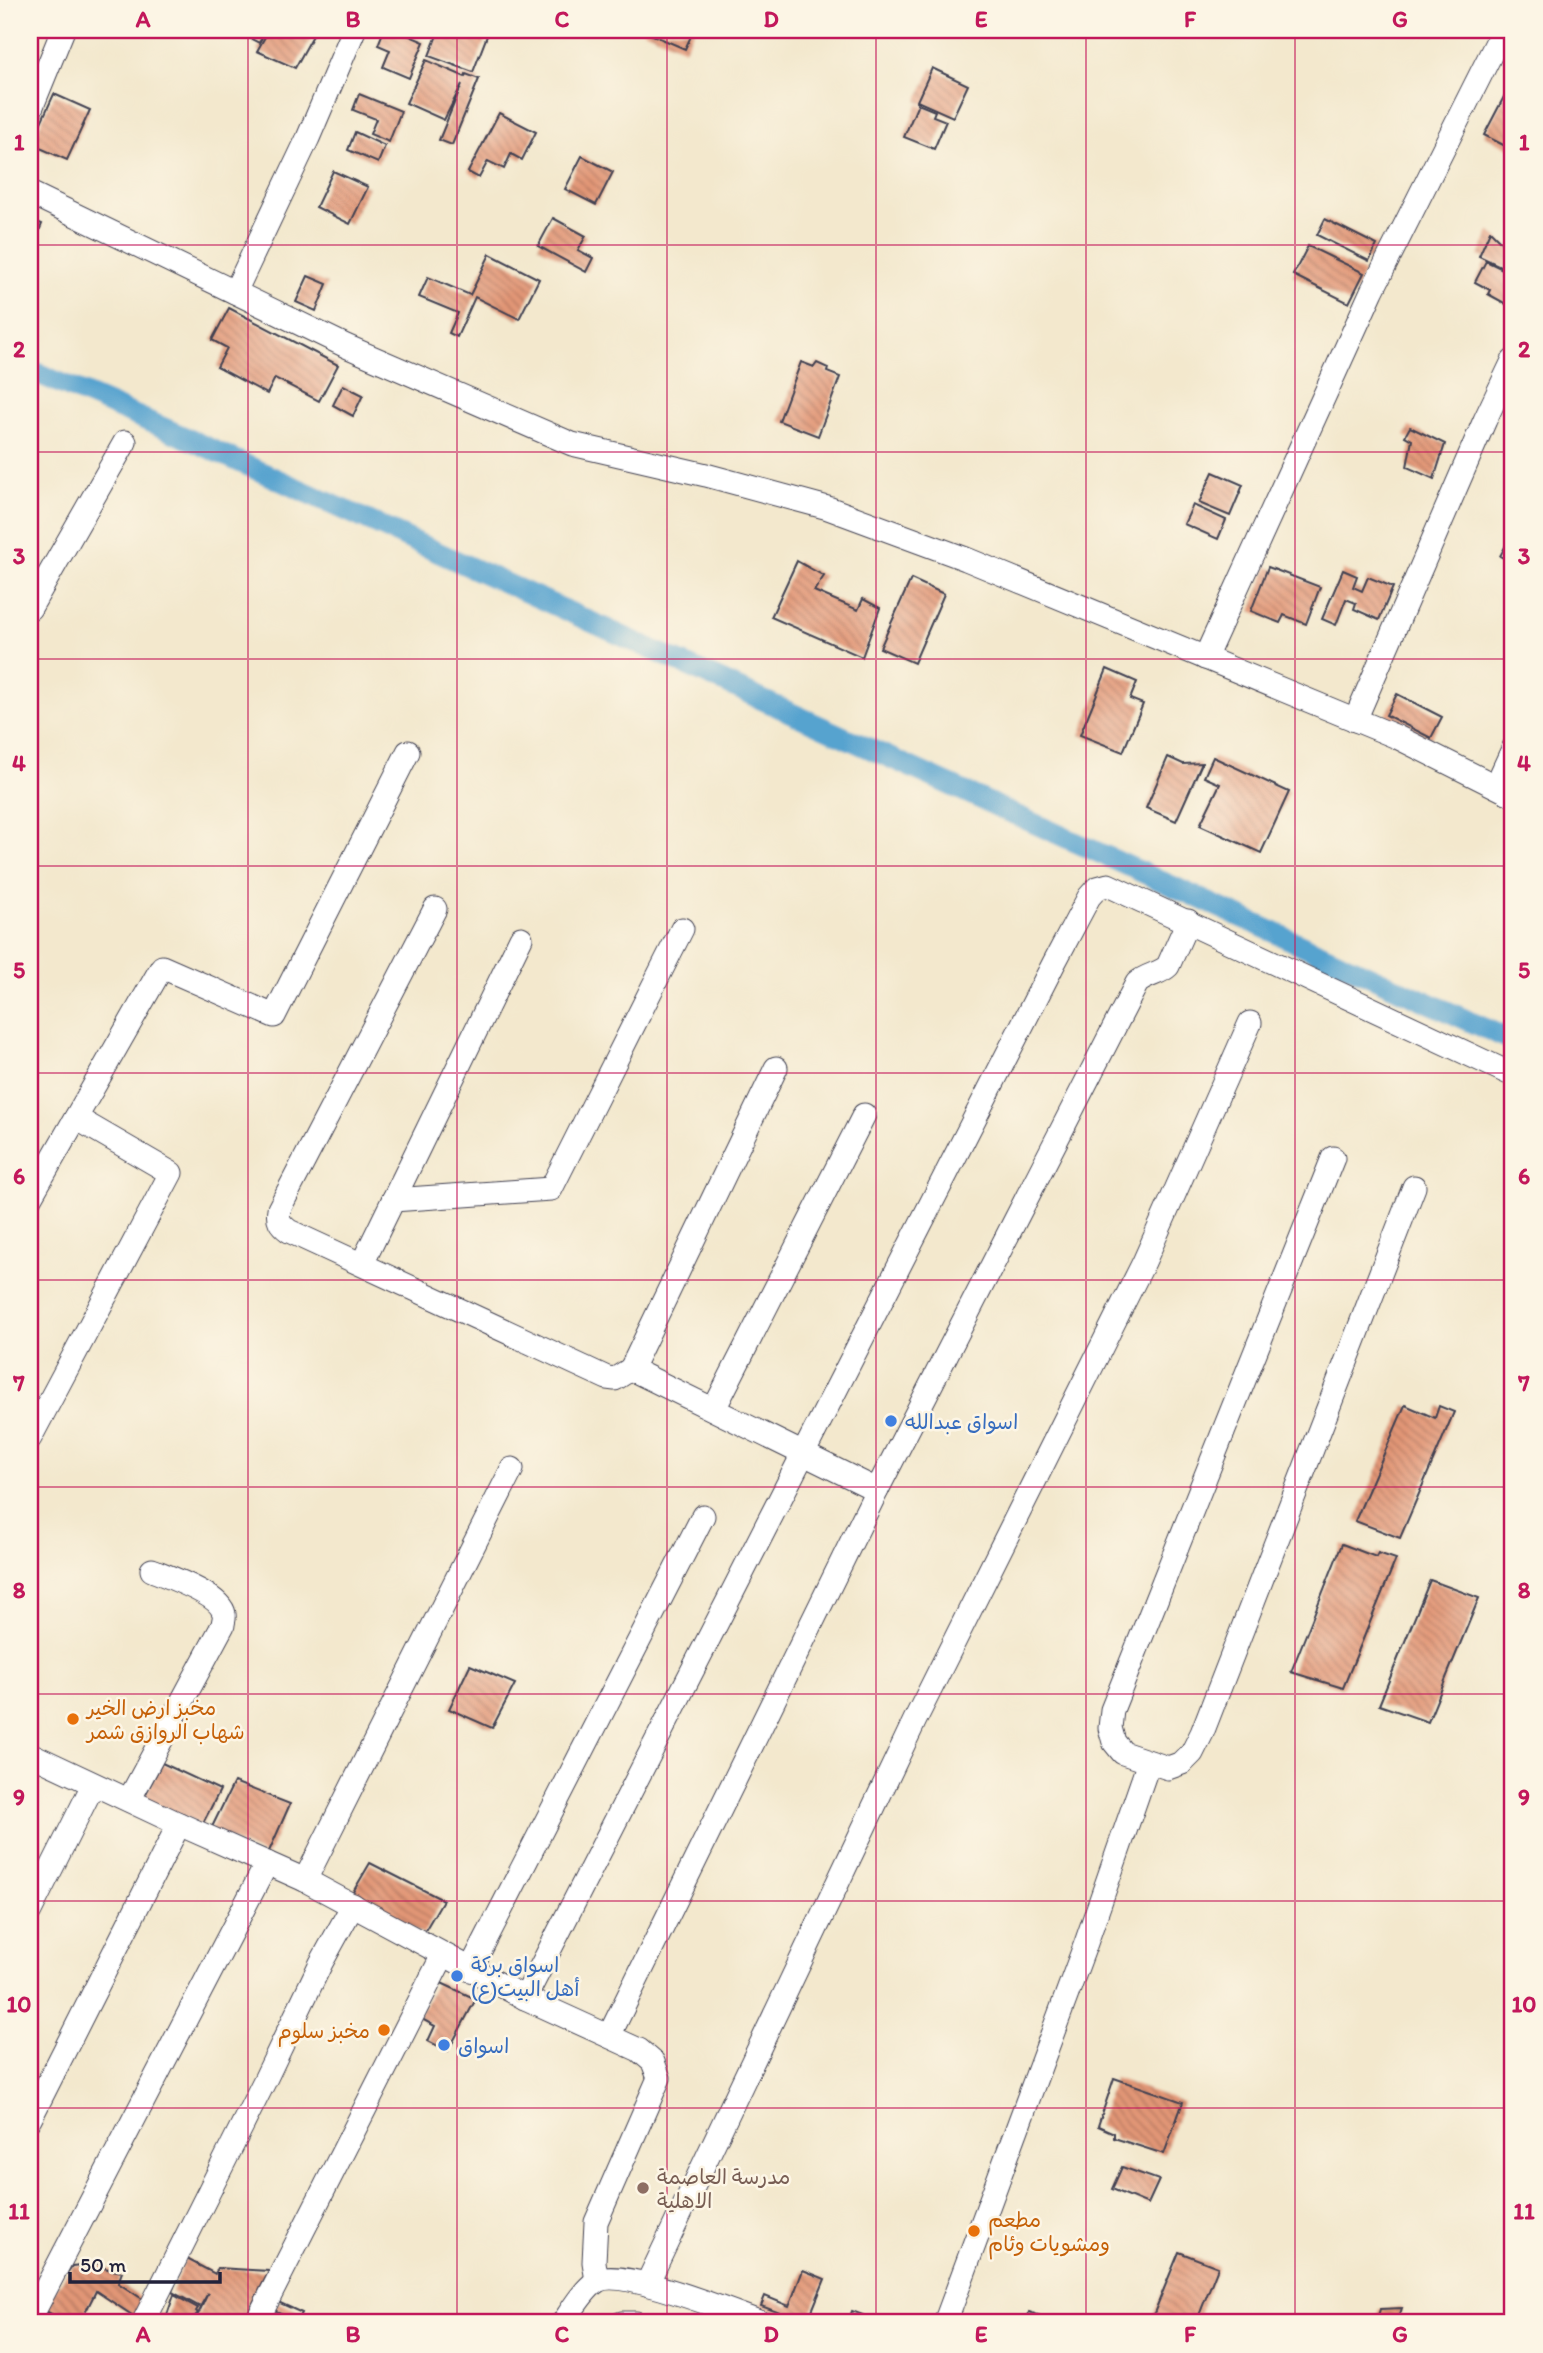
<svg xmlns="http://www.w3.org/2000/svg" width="1543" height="2353" font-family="Itim,'Playpen Sans Arabic',sans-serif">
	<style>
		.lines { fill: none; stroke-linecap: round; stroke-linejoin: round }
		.canal { stroke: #56a3cf; stroke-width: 21 }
		.building { fill: url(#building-back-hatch) }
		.street-casing { stroke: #414051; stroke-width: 25 }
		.street { stroke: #fff; stroke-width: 23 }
		.grid { fill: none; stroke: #c2185b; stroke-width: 2; stroke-opacity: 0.55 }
		.shop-dot { fill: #3f7fe0; stroke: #fcf5e5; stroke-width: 2.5 }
		.food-dot { fill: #e8710a; stroke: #fcf5e5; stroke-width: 2.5 }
		.education-dot { fill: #8d6e63; stroke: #fcf5e5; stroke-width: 2.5 }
		.labels { text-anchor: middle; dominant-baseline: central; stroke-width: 5; stroke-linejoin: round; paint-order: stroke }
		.shop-label { font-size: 21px; fill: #366cbe; stroke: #fcf5e5; text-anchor: start }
		.food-label { font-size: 21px; fill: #c56008; stroke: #fcf5e5; text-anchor: start }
		.education-label { font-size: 21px; fill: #785e54; stroke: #fcf5e5; text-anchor: start }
		.neatline { fill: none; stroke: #c2185b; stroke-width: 2.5 }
		.grid-label { font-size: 23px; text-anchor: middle; font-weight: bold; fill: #c2185b }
	</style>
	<defs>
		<pattern id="building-back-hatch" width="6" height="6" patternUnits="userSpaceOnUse" patternTransform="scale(1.75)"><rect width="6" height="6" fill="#e29676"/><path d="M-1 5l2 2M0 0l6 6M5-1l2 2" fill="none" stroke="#b77a62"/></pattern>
	</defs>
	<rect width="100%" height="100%" fill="#fcf5e5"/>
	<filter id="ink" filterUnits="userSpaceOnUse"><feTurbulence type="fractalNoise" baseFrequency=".0143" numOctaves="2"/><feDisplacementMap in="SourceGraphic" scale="14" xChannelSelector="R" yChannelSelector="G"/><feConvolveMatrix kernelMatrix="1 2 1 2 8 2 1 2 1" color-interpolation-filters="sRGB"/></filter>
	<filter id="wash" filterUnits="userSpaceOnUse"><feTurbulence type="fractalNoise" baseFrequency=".00686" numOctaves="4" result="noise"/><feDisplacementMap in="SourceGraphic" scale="28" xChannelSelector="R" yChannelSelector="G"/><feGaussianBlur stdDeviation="1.57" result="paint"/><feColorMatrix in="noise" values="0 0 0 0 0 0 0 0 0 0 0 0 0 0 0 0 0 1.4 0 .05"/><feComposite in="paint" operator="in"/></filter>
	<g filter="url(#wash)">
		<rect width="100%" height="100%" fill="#f3e8cd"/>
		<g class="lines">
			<path class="canal" d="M30,370L180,435L1513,1041"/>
		</g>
		<g id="blocks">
			<g class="building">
				<path d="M241,30H266L259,43L242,34Z"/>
				<path d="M269,30H316L295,68L257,51Z"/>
				<path d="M384,30H396L424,42L409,78L383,67L390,50L378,45Z"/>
				<path d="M439,30H479L488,33L473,72L429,56Z"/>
				<path d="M641,30H694L685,49Z"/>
				<path d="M426,60L465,77L466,74L479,79L452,145L439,140L462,84L444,120L406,103Z"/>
				<path d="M932,68L968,85L953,117L917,101Z"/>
				<path d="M1506,93L1513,97V150L1484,135Z"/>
				<path d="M54,94L90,110L67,160L31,144Z"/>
				<path d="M359,94L401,111L389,142L370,134L376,119L353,110Z"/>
				<path d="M918,104L935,111L933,116L946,121L934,149L904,137Z"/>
				<path d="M499,113L536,132L522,160L511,154L504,169L488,161L479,178L468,172Z"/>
				<path d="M355,132L385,146L378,163L348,150Z"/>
				<path d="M582,156L613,172L596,205L565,189Z"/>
				<path d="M333,171L368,187L350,224L316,207Z"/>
				<path d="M553,218L586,236L578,250L593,258L586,272L538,246Z"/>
				<path d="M30,219L42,224L32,248H30Z"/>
				<path d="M1325,219L1377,245L1369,261L1317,235Z"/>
				<path d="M1490,231L1502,243L1513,248V272L1479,256Z"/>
				<path d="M1308,246L1364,273L1349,303L1293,275Z"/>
				<path d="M490,254L539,279L519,319L475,297L457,337L449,333L458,313L419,297L428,277L470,295Z"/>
				<path d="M1486,261L1513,274V295L1508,305L1488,294L1490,290L1475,282Z"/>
				<path d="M308,276L327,284L316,311L296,302Z"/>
				<path d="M229,308L338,365L319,401L275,378L267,394L217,367L227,348L212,340Z"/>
				<path d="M801,362L814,367L817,363L828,368L827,372L840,377L818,436L779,421Z"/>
				<path d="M343,385L363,395L353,416L333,405Z"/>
				<path d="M1410,427L1445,444L1434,479L1407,467L1412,440L1405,436Z"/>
				<path d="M1213,472L1243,485L1230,516L1199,503Z"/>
				<path d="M1193,505L1226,520L1218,539L1184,524Z"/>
				<path d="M1511,536L1513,537V563L1500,556Z"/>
				<path d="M797,561L824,576L814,591L858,610L863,599L880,608L862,657L771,617Z"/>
				<path d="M1268,567L1320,587L1306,624L1284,615L1280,623L1251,611Z"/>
				<path d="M1343,570L1357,576L1353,587L1362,591L1368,577L1393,587L1379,620L1354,609L1356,603L1346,599L1336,625L1322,619Z"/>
				<path d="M911,579L944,594L914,663L880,648Z"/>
				<path d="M1107,669L1137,682L1130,699L1143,704L1123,752L1080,735Z"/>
				<path d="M1397,694L1442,717L1431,738L1386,715Z"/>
				<path d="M1168,757L1183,764L1202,763L1176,821L1146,808Z"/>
				<path d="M1213,757L1289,792L1261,853L1200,825L1220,784L1204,777Z"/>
				<path d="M1405,1405L1435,1418L1439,1406L1454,1412L1400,1538L1355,1521Z"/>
				<path d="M1342,1544L1376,1557L1378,1553L1396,1559L1343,1688L1291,1672Z"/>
				<path d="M1430,1580L1479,1598L1428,1722L1379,1705Z"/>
				<path d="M470,1665L515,1684L492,1728L449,1709Z"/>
				<path d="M162,1763L220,1790L202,1825L143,1799Z"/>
				<path d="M234,1782L290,1804L267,1856L210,1831Z"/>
				<path d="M370,1863L443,1900L423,1934L350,1897Z"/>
				<path d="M437,1981L476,1999L448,2051L428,2041L435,2026L418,2017Z"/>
				<path d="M1114,2078L1183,2102L1164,2154L1114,2138V2133L1098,2126Z"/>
				<path d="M1122,2167L1159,2180L1148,2204L1112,2189Z"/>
				<path d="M1179,2252L1218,2267L1196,2323H1150Z"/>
				<path d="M185,2258L215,2274L218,2268L269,2271L243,2323H194L208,2293L200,2307L172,2292Z"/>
				<path d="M98,2263L104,2268L122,2272L118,2283L144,2300L135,2317L96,2291L82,2319L91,2323H38L46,2313L53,2315L42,2309L72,2266Z"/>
				<path d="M803,2270L825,2279L807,2323L761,2306L765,2296L789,2306Z"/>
				<path d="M174,2295L198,2308L196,2311L198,2313L189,2323H182L167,2315Z"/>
				<path d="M278,2302L302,2313L298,2321L274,2310Z"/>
				<path d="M1402,2308L1397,2323H1376L1380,2309Z"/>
				<path d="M852,2311L863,2315L860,2323H848Z"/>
				<path d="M1029,2312L1061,2323H1025Z"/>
				<path d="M160,2313L175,2323H152Z"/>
			</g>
		</g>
	</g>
	<g filter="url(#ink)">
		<use href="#blocks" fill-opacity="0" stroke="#414051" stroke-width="2"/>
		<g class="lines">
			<g class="street-casing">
				<g id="street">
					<path d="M30,111L63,30"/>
					<path d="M30,193L346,346L572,444L706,475L828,508L966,559L1397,737L1513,795"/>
					<path d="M235,292L308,138L354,30"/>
					<path d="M30,608L125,442"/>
					<path d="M1205,658L1372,291L1503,30"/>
					<path d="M1355,720L1485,420L1513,361"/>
					<path d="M1496,786L1513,749"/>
					<path d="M435,909L279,1209C277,1220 280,1224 289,1231L607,1378L615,1379L631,1369"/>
					<path d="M776,1068L631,1369L877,1490"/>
					<path d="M1333,1158L1112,1710L1110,1728L1114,1742L1123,1753L1168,1768L1182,1763L1192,1753L1202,1733L1414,1187"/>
					<path d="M30,1198L162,967L274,1016L408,752"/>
					<path d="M393,1200L551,1189L682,929"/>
					<path d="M362,1264L521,938"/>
					<path d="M714,1409L864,1115"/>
					<path d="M30,1438L171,1173L76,1118"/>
					<path d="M30,1754L179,1824L305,1880L525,1998L639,2050L653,2062L659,2078L596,2222L594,2262L597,2281"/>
					<path d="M129,1800L223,1625C223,1622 225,1618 224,1614C221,1595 169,1577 152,1570"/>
					<path d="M305,1880L512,1469"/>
					<path d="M30,1911L90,1791"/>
					<path d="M470,1970L703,1516"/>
					<path d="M525,1998L1054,963L1089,897L1097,888L1108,885L1513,1075"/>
					<path d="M609,2036L877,1490L1137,983C1147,974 1160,974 1168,966L1188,921"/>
					<path d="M30,2119L179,1824"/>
					<path d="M647,2284L915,1720L1144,1262L1250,1023"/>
					<path d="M30,2319L267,1863"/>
					<path d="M143,2323L264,2082L321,1963L353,1905"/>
					<path d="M256,2323L443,1955"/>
					<path d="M563,2323C571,2311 584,2289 597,2281C621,2267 733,2313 762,2323"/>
					<path d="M622,2323H636"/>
					<path d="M945,2323L1086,1943L1149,1762"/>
				</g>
			</g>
			<use href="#street" class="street"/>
		</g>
	</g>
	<path class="grid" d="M248,30V2323M457,30V2323M667,30V2323M876,30V2323M1086,30V2323M1295,30V2323M30,245H1513M30,452H1513M30,659H1513M30,866H1513M30,1073H1513M30,1280H1513M30,1487H1513M30,1694H1513M30,1901H1513M30,2108H1513"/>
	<g class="shop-dot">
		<circle cx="891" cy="1421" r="7"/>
		<circle cx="457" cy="1976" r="7"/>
		<circle cx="444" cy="2045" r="7"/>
	</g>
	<g class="food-dot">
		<circle cx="73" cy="1719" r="7"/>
		<circle cx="384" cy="2030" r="7"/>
		<circle cx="974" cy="2231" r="7"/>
	</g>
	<circle class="education-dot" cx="643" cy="2188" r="7"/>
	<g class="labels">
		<g class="shop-label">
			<text x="905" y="1421">اسواق عبدالله</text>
			<text x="471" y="1964">اسواق بركة<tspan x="471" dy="24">أهل البيت(ع)</tspan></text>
			<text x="458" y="2045">اسواق</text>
		</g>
		<g class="food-label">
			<text x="87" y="1707">مخبز ارض الخير<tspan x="87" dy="24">شهاب الروازق شمر</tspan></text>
			<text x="370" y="2030" text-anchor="end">مخبز سلوم</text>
			<text x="988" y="2219">مطعم<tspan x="988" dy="24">ومشويات وئام</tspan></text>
		</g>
		<g class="education-label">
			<text x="657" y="2176">مدرسة العاصمة<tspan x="657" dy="24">الاهلية</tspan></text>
		</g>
	</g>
	<rect width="1543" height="2353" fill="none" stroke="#fcf5e5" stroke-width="77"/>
	<path d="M70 2272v10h150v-10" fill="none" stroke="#22223b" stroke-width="3.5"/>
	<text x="80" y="2272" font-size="21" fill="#22223b" stroke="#fcf5e5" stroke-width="5" paint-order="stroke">50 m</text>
	<rect x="38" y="38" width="1466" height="2276" class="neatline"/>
	<g class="grid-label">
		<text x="143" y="27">A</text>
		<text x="353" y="27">B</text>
		<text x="562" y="27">C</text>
		<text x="771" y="27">D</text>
		<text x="981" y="27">E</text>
		<text x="1190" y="27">F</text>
		<text x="1400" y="27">G</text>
		<text x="19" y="150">1</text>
		<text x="1524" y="150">1</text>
		<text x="19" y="357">2</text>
		<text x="1524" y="357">2</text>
		<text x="19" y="564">3</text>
		<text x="1524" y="564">3</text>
		<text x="19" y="771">4</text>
		<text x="1524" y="771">4</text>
		<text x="19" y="978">5</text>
		<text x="1524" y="978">5</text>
		<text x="19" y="1184">6</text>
		<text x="1524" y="1184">6</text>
		<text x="19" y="1391">7</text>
		<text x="1524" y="1391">7</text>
		<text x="19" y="1598">8</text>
		<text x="1524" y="1598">8</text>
		<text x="19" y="1805">9</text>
		<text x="1524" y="1805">9</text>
		<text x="19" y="2012">10</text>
		<text x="1524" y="2012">10</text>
		<text x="19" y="2219">11</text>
		<text x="1524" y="2219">11</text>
		<text x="143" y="2342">A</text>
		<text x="353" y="2342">B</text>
		<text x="562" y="2342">C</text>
		<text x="771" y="2342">D</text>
		<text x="981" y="2342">E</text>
		<text x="1190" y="2342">F</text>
		<text x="1400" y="2342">G</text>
	</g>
</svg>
